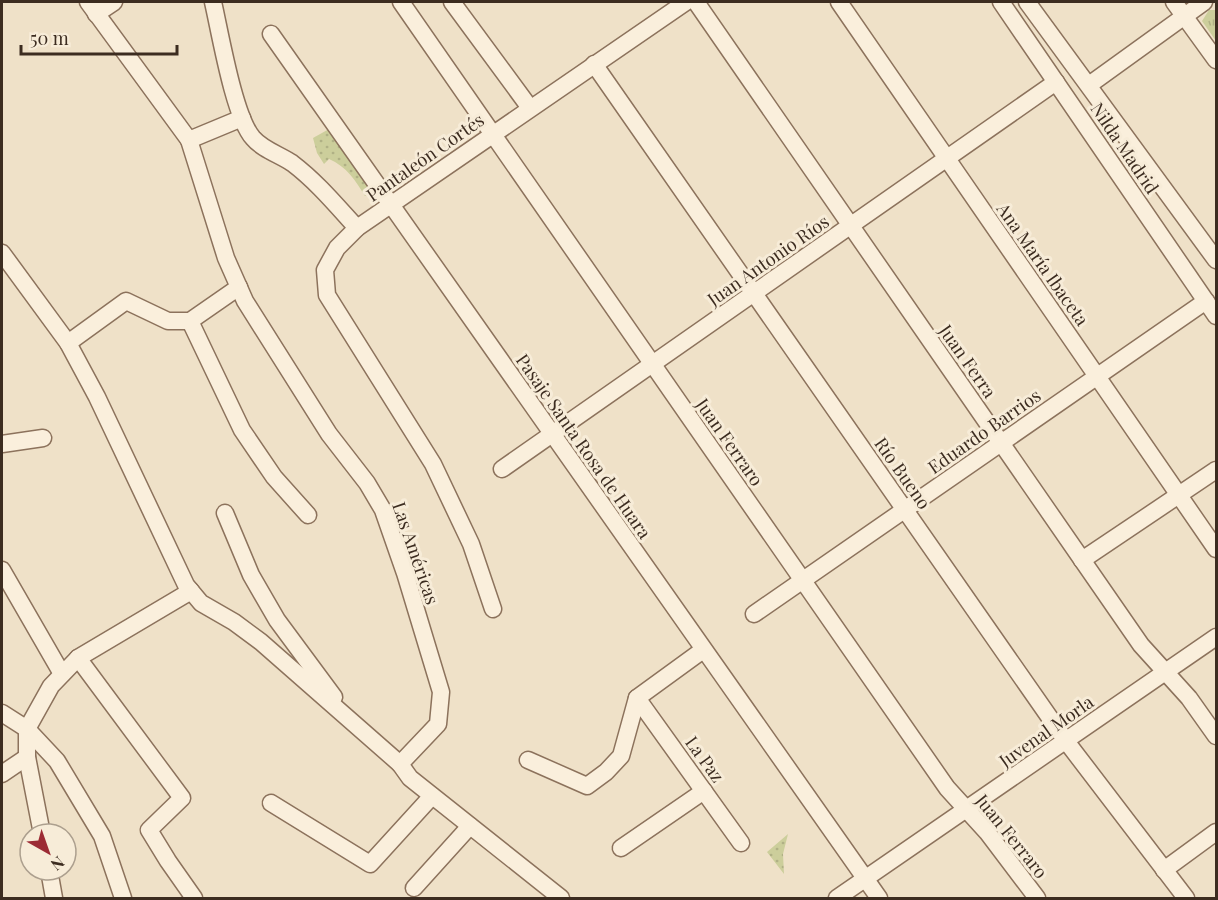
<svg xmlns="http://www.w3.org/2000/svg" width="1218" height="900" font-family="'Playfair Display',serif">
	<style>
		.grass { fill: url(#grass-dots) }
		.park { fill: url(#park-tufts) }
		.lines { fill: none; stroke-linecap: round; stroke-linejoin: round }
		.street-casing { stroke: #8c725c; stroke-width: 19 }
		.street { stroke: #faefdc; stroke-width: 16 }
		.labels { text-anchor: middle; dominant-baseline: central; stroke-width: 6; stroke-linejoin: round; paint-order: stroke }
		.street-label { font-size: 18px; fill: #3c2c20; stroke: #f7ecd8 }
	</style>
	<defs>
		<pattern id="grass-dots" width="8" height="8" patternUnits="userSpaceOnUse" patternTransform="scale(1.5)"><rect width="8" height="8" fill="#ccce9b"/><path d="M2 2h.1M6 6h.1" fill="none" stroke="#b0b185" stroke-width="1.8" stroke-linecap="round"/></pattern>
		<pattern id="park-tufts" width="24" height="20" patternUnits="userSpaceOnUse" patternTransform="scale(1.5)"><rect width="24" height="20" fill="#ccce9b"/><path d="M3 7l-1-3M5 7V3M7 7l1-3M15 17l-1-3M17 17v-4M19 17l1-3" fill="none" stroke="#b0b185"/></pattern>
	</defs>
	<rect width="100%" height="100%" fill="#efe1c8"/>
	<g class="grass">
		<path d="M329,129L372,190L365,196C356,181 346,166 329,159L324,164L317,153L313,138Z"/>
		<path d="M788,834L783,854L784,874L767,852Z"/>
	</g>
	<path class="park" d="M1209,10H1216V41L1202,21Z"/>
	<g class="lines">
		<g class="street-casing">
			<g id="street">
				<path d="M88,2L189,140L242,118"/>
				<path d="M213,2C220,32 234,117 253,138C262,149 280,155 292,163C317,182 336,205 357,228"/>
				<path d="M401,2L947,788L987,832L1037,898"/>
				<path d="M452,2L530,108"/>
				<path d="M696,2L1141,645L1189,698L1216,736"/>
				<path d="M839,2L1216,549"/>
				<path d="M1001,2L1216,316"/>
				<path d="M1027,2L1216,260"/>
				<path d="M1174,2L1216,60"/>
				<path d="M96,14L114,2"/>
				<path d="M271,34L879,898"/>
				<path d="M594,64L1066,741L1186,898"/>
				<path d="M1089,85L1204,2"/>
				<path d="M189,140L226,258L245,301L329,434L367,483L383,510L405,573L441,692L438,724L400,764L410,778L561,898"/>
				<path d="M2,253L68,343L97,397L186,585L201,603L234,622L261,642L400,764"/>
				<path d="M190,321L242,430L274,477L308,515"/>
				<path d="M68,343L126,301L168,321H190L239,287"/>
				<path d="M2,444L43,438"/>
				<path d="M502,469L1056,82"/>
				<path d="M225,513L251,575L277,620L334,697"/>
				<path d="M1082,560L1216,470"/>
				<path d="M2,570L62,674"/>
				<path d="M493,609L471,544L433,464L327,295L325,270L337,248L357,228L686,2"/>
				<path d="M754,614L1206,301"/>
				<path d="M78,658L182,798L149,830L168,861L194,898"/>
				<path d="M637,698L741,843"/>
				<path d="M2,713L27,729L57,761L102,836L123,898"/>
				<path d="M528,760L587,786L606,772L621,756L637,698L703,650"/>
				<path d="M2,774L27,757"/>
				<path d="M271,803L370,864L432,796"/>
				<path d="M42,834L27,757V729L51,686L78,658L191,591"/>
				<path d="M621,848L704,791"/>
				<path d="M49,870L54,898"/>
				<path d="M1164,870L1216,832"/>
				<path d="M414,888L470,826"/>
				<path d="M837,898L1216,637"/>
			</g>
		</g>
		<use href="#street" class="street"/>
	</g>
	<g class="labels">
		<g class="street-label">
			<text transform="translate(1125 148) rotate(56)">Nilda Madrid</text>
			<text transform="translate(425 157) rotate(-35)">Pantaleón Cortés</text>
			<text transform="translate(768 260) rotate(-35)">Juan Antonio Ríos</text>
			<text transform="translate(1043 264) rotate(55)">Ana María Ibaceta</text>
			<text transform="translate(968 361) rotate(55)">Juan Ferra</text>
			<text transform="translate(984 431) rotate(-35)">Eduardo Barrios</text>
			<text transform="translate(730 442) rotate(55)">Juan Ferraro</text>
			<text transform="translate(584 446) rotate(55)">Pasaje Santa Rosa de Huara</text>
			<text transform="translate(903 473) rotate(55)">Río Bueno</text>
			<text transform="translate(416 553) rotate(71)">Las Américas</text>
			<text transform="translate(1046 731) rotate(-35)">Juvenal Morla</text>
			<text transform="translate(705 759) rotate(54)">La Paz</text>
			<text transform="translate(1012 836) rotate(51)">Juan Ferraro</text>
		</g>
	</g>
	<rect width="1218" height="900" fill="none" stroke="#3c2c20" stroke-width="6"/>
	<g transform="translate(48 852) rotate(140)"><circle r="28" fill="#f7ecd8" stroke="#ac9f8e" stroke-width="1.5"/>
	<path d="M0-4.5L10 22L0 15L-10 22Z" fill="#9c2b34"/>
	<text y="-9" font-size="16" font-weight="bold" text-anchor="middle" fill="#3c2c20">N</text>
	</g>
	<path d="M21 45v9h156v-9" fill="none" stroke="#3c2c20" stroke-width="3"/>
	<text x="30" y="45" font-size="18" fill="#3c2c20" stroke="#f7ecd8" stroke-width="4.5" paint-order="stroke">50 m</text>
</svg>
